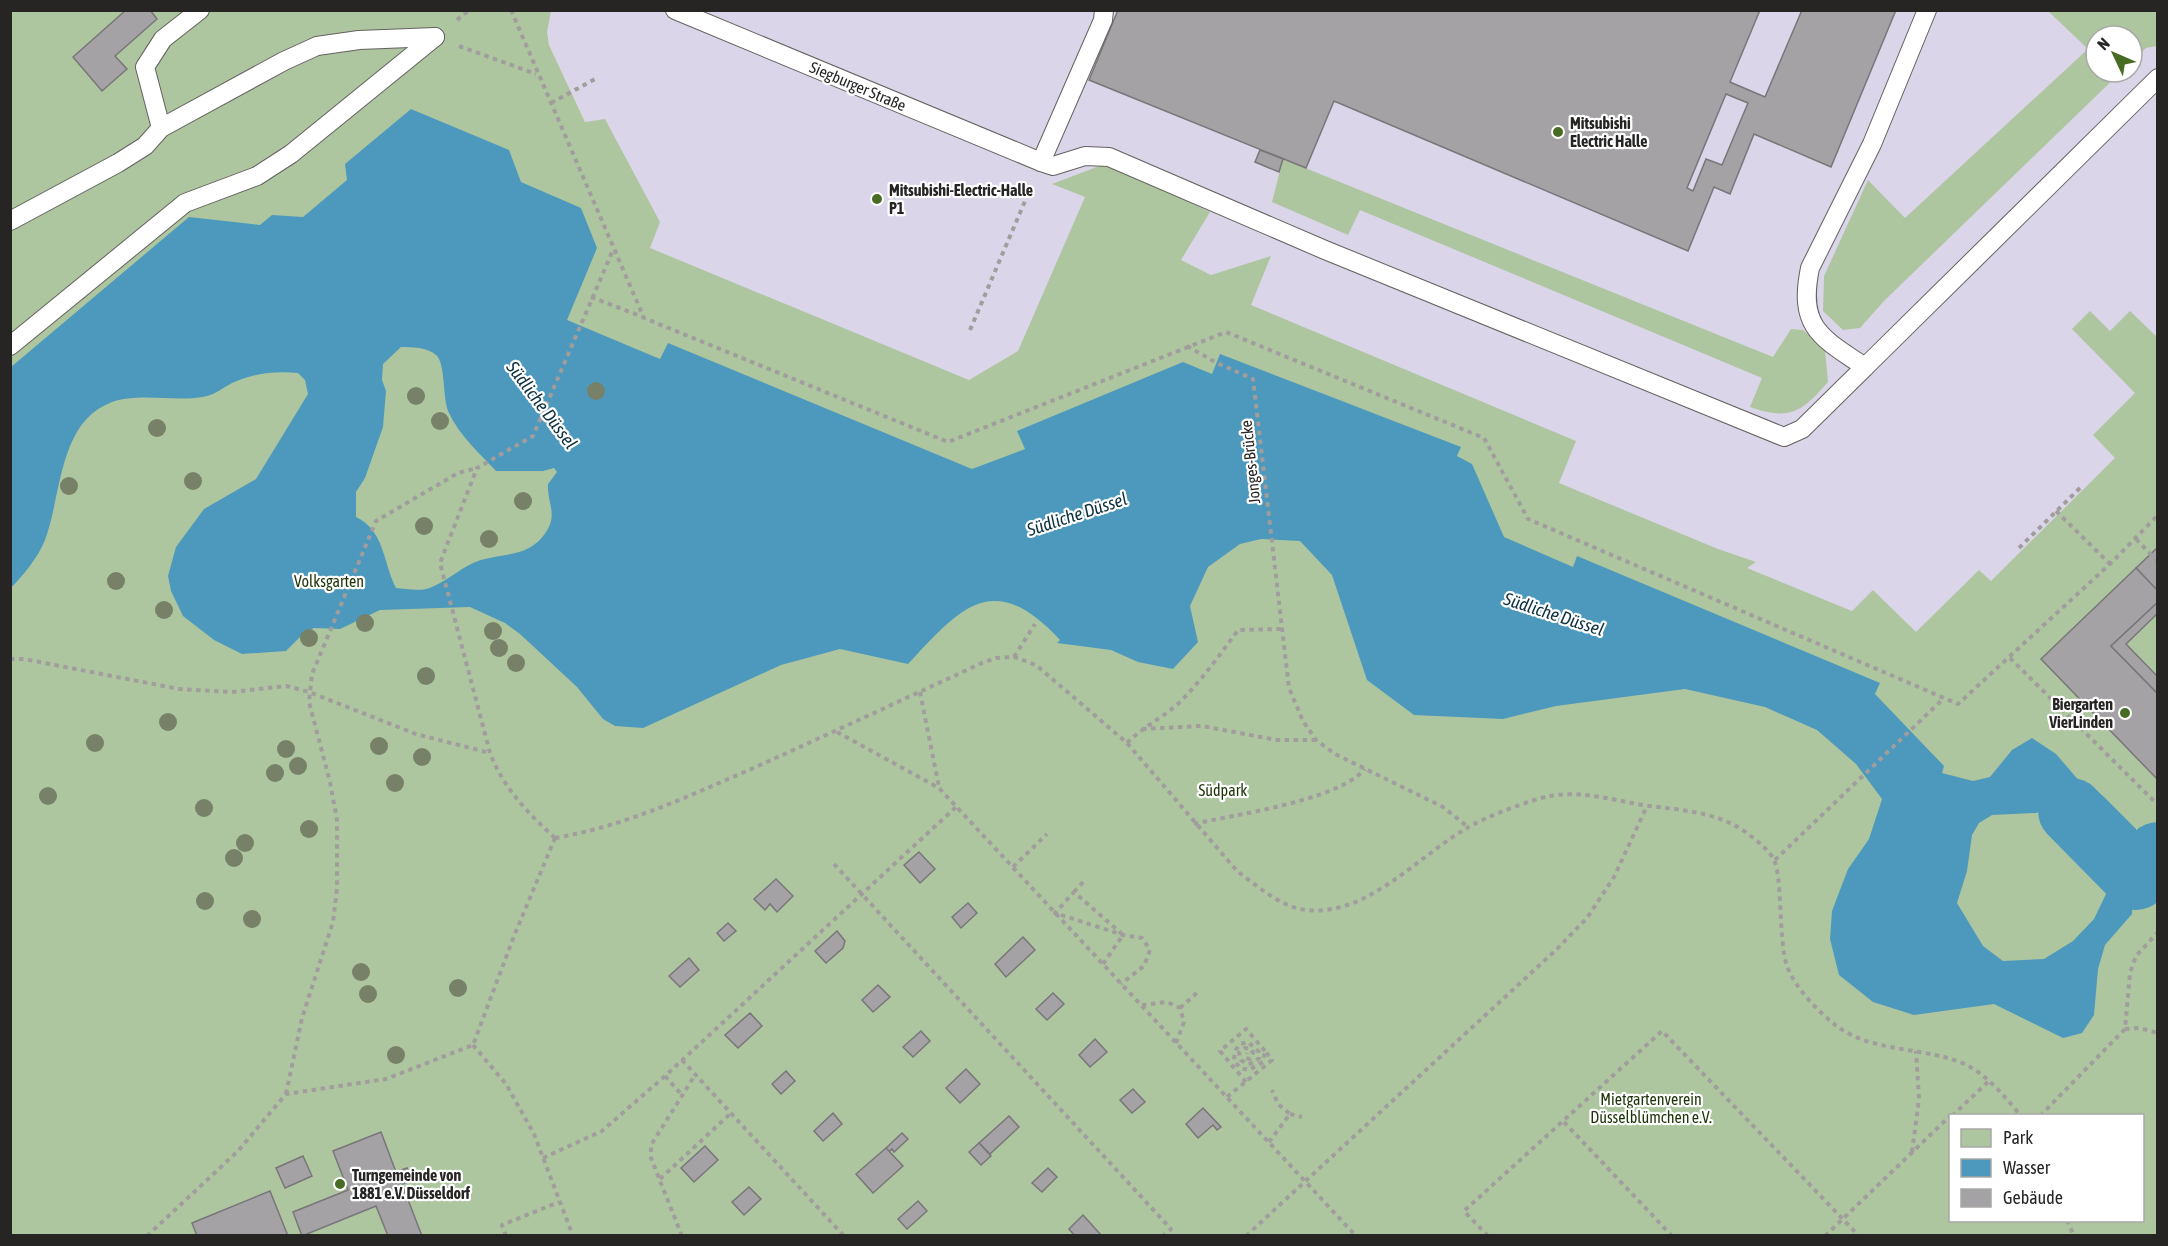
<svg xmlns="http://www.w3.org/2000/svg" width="2168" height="1246" font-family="'Asap Condensed',sans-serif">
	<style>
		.commercial { fill: #dbd5ea; fill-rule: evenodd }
		.green { fill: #aec69f; fill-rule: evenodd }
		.water { fill: #4d99bd; fill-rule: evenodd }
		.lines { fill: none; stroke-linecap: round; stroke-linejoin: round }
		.river { stroke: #4d99bd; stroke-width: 66 }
		.building { fill: #a4a2a5; stroke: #787679; stroke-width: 1.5; fill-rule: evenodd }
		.service-casing { stroke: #64615f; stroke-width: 20 }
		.path { stroke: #a09d9c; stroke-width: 4; stroke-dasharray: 4.5 4.5; stroke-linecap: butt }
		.service { stroke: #fff; stroke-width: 18 }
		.tree { fill: #778168 }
		.poi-dot { fill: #496c24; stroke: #fff; stroke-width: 2 }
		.labels { text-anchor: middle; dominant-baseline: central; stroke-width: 4.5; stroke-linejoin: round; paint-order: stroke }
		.street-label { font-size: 16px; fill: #262524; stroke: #fff }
		.poi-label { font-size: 16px; font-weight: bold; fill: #262524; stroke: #fff; text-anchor: start }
		.park-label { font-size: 16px; fill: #1d3307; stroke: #fff }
		.water-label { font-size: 18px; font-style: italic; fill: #0c303f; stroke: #fff }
	</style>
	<rect width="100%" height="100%" fill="#e5e1df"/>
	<path class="commercial" d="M551,10L2157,11V448L1946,652L1646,526L986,393L647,253L549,45L547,32ZM2096,36H2132V72H2096Z"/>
	<g class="green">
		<path d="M10,11H551L547,32L549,45L585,122L605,119L660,222L650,248L969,380L1018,351L1085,197L1052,184L1107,163L1210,212L1181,260L1211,275L1271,256L1251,305L1576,441L1559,483L1718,549L1756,562L1747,568L1852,611L1873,590L1916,632L1979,570L1991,581L2115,458L2093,435L2135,393L2072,329L2090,311L2110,331L2130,311L2158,338L2157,1235H11ZM1950,1116H2142V1220H1950Z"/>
		<path d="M2048,11H2157V46L2146,48L2132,61V36H2096V72H2121L1884,301L1860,328L1843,330L1823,311L1824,276L1868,180L1905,218L2088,49Z"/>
		<path d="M1283,159L1773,357L1791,329L1803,330L1825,349L1828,382C1802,412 1790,421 1750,407L1762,378L1360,210L1348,235L1272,202Z"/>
	</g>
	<path class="water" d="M411,109L509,150L521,182L581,208L597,248L567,320L660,359L668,343L972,469L1025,449L1017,431L1183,362L1212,374L1220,354L1461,447L1457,456L1472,464L1504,537L1573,567L1577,556L1880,683L1875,694L1944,766L1942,773L1973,781L1990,777L2012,750L2032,738L2056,754L2081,783L2103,796L2136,829L2132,914L2105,945L2098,969L2094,1015L2082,1033L2063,1038L1994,1004L1914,1015L1873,1002L1839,975L1830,939L1832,911L1848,869L1869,839L1882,799L1856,764L1817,730L1765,707L1685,689L1556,706L1503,719L1414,715L1367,680L1332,575L1300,541L1261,539L1240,544L1208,567L1190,606L1198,642L1173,669L1138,662L1111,650L1057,643L1060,640C993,568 961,607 908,664L840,649L781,665L643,728L615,726L603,719L577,687L520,634L505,623L470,607L380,610L340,629L314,628L303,634L286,651L242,654L214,640L183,616L171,591L168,576L176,547L204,509L256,479L308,394L305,380L298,373C274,371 254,373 232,383C224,387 216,394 207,396C179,403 141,392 112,402C58,422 62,495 45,540C37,559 25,573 11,588V367L189,217L260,225L272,215L303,217L347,180L345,164ZM401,347C412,347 427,347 436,355C446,363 442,399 449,413C459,435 480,454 496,471H543L554,468L557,472L548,484C547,503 558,514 546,532C530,557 505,553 481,560C462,566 449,580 432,587C422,592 407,589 396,588C383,563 385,531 356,517V492L365,478L383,427L386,391L382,380L383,364ZM2055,807L2070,815L2078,828L2094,836L2104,847L2112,862L2106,894L2094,919L2073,941L2044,959L2003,961L1983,946L1957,903L1967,871L1972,835L1979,823L1992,815L2036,813Z"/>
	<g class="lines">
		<path class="river" d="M2071,811L2136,877L2158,855"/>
	</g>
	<g class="building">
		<path d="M126,10H150L157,19L115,56L127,69L102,91L73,57Z"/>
		<path d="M1118,10H1760L1730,82L1765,97L1802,10H1896L1831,167L1754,134L1730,194L1714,187L1688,251L1334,101L1306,168L1089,80ZM1726,94L1748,103L1722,165L1706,159L1693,191L1687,188Z"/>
		<path d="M1260,150L1283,159L1279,172L1255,162Z"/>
		<path d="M2158,547V591L2136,568Z"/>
		<path d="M2136,568L2158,591V602L2111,646L2158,694V780L2041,659Z"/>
		<path d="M2158,602V613L2126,644L2158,677V694L2111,646Z"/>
		<path d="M919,852L935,869L920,883L904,865Z"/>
		<path d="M776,879L793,896L777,912L770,904L765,910L754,899Z"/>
		<path d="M968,903L977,913L961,928L952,917Z"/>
		<path d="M728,923L736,931L724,941L717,933Z"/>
		<path d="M837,931L845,941L843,948L826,963L815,951Z"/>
		<path d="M1023,937L1035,950L1006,977L995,964Z"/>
		<path d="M689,958L699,970L680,987L669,976Z"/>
		<path d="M878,985L890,997L873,1012L862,1000Z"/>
		<path d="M1053,993L1064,1004L1047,1020L1036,1009Z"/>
		<path d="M750,1013L762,1026L738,1048L725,1035Z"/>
		<path d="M921,1031L930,1041L913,1057L903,1047Z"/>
		<path d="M1095,1039L1107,1052L1090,1067L1079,1055Z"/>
		<path d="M966,1069L980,1084L960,1103L946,1088Z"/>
		<path d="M786,1071L795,1081L781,1094L772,1084Z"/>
		<path d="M1133,1089L1145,1102L1132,1113L1120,1100Z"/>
		<path d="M1203,1108L1221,1127L1217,1130L1213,1125L1198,1138L1186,1124Z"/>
		<path d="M833,1113L842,1124L823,1141L814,1131Z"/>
		<path d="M1009,1116L1019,1127L990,1154L979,1143Z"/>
		<path d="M381,1132L396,1172L407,1168L412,1180L402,1184L422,1236H388L376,1206L302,1236L293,1212L348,1190L333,1151Z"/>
		<path d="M902,1133L908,1139L894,1152L892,1149L889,1152L886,1148Z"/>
		<path d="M979,1143L991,1156L981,1165L969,1152Z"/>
		<path d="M705,1146L718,1160L694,1182L681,1168Z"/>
		<path d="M886,1148L903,1166L873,1193L856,1174Z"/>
		<path d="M303,1156L312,1176L285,1188L276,1168Z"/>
		<path d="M1048,1168L1057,1177L1042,1192L1032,1183Z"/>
		<path d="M749,1187L761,1199L744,1215L732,1202Z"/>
		<path d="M270,1191L288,1236H197L192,1223Z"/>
		<path d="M918,1201L927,1211L907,1229L898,1219Z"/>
		<path d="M1083,1215L1101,1235L1100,1236H1075L1069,1229Z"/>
	</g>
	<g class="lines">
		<g class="service-casing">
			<g id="service">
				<path d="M675,10L1041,162L1053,166L1085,156L1109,157L1325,250L1784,437L1802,429L1865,367"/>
				<path d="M1927,10L1872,144L1810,268C1798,327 1820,337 1865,367L2158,78"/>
				<path d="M161,128L145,67L163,39L200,10"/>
				<path d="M1041,162L1103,20L1104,10"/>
				<path d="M10,221L118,163L145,146L161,128L284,61L317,46L359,40L435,37"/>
				<path d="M10,346L185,203L257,176L291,154L435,37"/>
			</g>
		</g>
		<g class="path">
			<path d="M511,10L644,318L948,442L1226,332L1484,438L1528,519L1958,704L2110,564L2158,515"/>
			<path d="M457,20L469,10"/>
			<path d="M459,46L536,74"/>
			<path d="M551,103L597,78"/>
			<path d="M591,297L643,317"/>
			<path d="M970,330L1031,187"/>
			<path d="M1187,346L1217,363L1253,379L1289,688L1303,721L1316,740L1335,754L1443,807L1468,827"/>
			<path d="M2056,511L2110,564"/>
			<path d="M2136,539L2158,562"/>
			<path d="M2019,548L2080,488"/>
			<path d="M1014,657L1035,624"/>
			<path d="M2010,658L2154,801L2158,797"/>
			<path d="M10,659H24L179,689L231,692L287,686L309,692L416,734L490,753"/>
			<path d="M920,692L939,787"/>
			<path d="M1142,729L1202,726L1277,740H1315"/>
			<path d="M837,732L939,788L1356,1236"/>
			<path d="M1127,743C1143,727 1162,718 1179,703C1201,681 1220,655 1238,630L1281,629"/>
			<path d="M1194,824C1237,814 1337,801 1365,769"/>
			<path d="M555,838C625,826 684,798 749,770C827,735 904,699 982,663L996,658L1014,657L1036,665L1127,743L1237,871C1257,886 1281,907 1306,910C1367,917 1418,856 1467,828C1483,818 1532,799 1550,796C1585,790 1615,801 1649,806C1682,810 1716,812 1744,831C1755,839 1766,847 1773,858C1783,874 1778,940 1787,966C1795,988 1817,1010 1834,1024C1870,1053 1920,1046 1962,1063C1986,1073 2004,1096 2021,1116"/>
			<path d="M555,838C528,813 504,789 490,753L440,563L477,468L533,436L613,250"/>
			<path d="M1775,860L1943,699"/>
			<path d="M834,864L1171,1229L1163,1236"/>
			<path d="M1013,867L1047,834"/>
			<path d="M1074,892L1084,881"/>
			<path d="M1103,964L1123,935L1074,892L1055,913L1123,935L1142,938L1150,950L1144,966L1121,984"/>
			<path d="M1142,1005L1167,1002L1180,1008L1184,1022L1176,1043"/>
			<path d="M1180,1008L1199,991"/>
			<path d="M2125,1029L2139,1028L2158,1033"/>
			<path d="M473,1045L506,1084L534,1134L573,1236"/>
			<path d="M682,1060L844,1236"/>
			<path d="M665,1076L682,1095"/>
			<path d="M1246,1082L1220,1051L1246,1029L1265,1051"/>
			<path d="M286,1094L302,1018L333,922L337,889V820L330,782L309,702L312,674L376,521L458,473L477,468"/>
			<path d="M1227,1097L1272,1060L1265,1051L1263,1062L1249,1070L1240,1068L1234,1060L1235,1051L1240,1044L1248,1042L1259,1052V1058L1254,1063L1247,1064L1241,1060L1239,1053L1245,1048L1251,1049L1253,1053L1250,1059L1246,1058L1247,1053"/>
			<path d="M1290,1114L1302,1117"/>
			<path d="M1952,1116L1989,1081"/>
			<path d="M2040,1116L2125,1029L2130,973L2136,956L2158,932"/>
			<path d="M1564,1122L1672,1236"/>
			<path d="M1269,1142L1290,1114L1278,1104L1272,1090"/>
			<path d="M1912,1152L1919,1099L1916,1051"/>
			<path d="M543,1158L602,1131L665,1076L956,807"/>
			<path d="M660,1179L731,1113"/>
			<path d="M2067,1220L2074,1236"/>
			<path d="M147,1236L238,1151L286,1094L386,1079L473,1045L514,936L555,838"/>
			<path d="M506,1236L502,1225L559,1202"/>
			<path d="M682,1236L651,1158V1145L695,1075"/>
			<path d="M1246,1236L1556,950L1587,918L1614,877L1647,806"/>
			<path d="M1488,1236L1464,1211L1662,1031L1859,1236"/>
			<path d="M1825,1236L1950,1116"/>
		</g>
		<use href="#service" class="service"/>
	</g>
	<g class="tree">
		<circle cx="596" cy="391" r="9"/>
		<circle cx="416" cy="396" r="9"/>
		<circle cx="440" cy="421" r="9"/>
		<circle cx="157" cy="428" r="9"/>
		<circle cx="193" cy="481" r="9"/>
		<circle cx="69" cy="486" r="9"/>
		<circle cx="523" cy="501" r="9"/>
		<circle cx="424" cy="526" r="9"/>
		<circle cx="489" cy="539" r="9"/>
		<circle cx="116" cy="581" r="9"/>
		<circle cx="164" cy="610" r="9"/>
		<circle cx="365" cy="623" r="9"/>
		<circle cx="493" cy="631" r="9"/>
		<circle cx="309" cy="638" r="9"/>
		<circle cx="499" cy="648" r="9"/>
		<circle cx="516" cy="663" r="9"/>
		<circle cx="426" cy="676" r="9"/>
		<circle cx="168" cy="722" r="9"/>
		<circle cx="95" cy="743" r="9"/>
		<circle cx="379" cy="746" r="9"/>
		<circle cx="286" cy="749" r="9"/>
		<circle cx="422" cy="757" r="9"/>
		<circle cx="298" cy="766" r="9"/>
		<circle cx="275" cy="773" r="9"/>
		<circle cx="395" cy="783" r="9"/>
		<circle cx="48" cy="796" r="9"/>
		<circle cx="204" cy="808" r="9"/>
		<circle cx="309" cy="829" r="9"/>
		<circle cx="245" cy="843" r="9"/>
		<circle cx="234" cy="858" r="9"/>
		<circle cx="205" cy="901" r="9"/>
		<circle cx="252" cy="919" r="9"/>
		<circle cx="361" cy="972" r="9"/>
		<circle cx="458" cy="988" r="9"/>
		<circle cx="368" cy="994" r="9"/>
		<circle cx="396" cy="1055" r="9"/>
	</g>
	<g class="poi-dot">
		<circle cx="1558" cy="132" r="6"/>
		<circle cx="877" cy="199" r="6"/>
		<circle cx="2125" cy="713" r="6"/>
		<circle cx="340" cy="1184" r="6"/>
	</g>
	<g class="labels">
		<g class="street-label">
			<text transform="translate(858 86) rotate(23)">Siegburger Straße</text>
			<text transform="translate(1250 462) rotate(-96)">Jonges-Brücke</text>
		</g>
		<g class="poi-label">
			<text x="1570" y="123">Mitsubishi<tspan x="1570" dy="18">Electric Halle</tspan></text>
			<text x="889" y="190">Mitsubishi-Electric-Halle<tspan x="889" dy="18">P1</tspan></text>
			<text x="2113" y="704" text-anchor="end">Biergarten<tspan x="2113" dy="18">VierLinden</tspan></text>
			<text x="352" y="1175">Turngemeinde von<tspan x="352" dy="18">1881 e.V. Düsseldorf</tspan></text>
		</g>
		<g class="park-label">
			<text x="329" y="581">Volksgarten</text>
			<text x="1223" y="790">Südpark</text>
			<text x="1651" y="1099">Mietgartenverein<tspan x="1651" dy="18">Düsselblümchen e.V.</tspan></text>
		</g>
		<g class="water-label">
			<text transform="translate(542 405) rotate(53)">Südliche Düssel</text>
			<text transform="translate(1077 514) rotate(-18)">Südliche Düssel</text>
			<text transform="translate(1554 614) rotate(18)">Südliche Düssel</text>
		</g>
	</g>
	<rect width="2168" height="1246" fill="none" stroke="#262524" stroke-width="24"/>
	<rect x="1949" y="1114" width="195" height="108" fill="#ffffff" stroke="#a8a8a7" stroke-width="1.5"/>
	<rect x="1961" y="1129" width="30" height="18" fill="#aec69f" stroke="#a8a8a7" stroke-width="1.5"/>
	<text x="2003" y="1144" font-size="18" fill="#262524">Park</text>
	<rect x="1961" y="1159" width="30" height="18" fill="#4d99bd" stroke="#a8a8a7" stroke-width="1.5"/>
	<text x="2003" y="1174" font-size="18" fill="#262524">Wasser</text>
	<rect x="1961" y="1189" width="30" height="18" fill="#a4a2a5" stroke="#a8a8a7" stroke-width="1.5"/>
	<text x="2003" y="1204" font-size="18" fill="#262524">Gebäude</text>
	<g transform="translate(2114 54) rotate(314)"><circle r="28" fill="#ffffff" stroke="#a8a8a7" stroke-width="1.5"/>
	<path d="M0-4.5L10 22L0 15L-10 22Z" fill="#496c24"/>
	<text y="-9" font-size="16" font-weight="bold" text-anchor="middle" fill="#262524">N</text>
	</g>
</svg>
